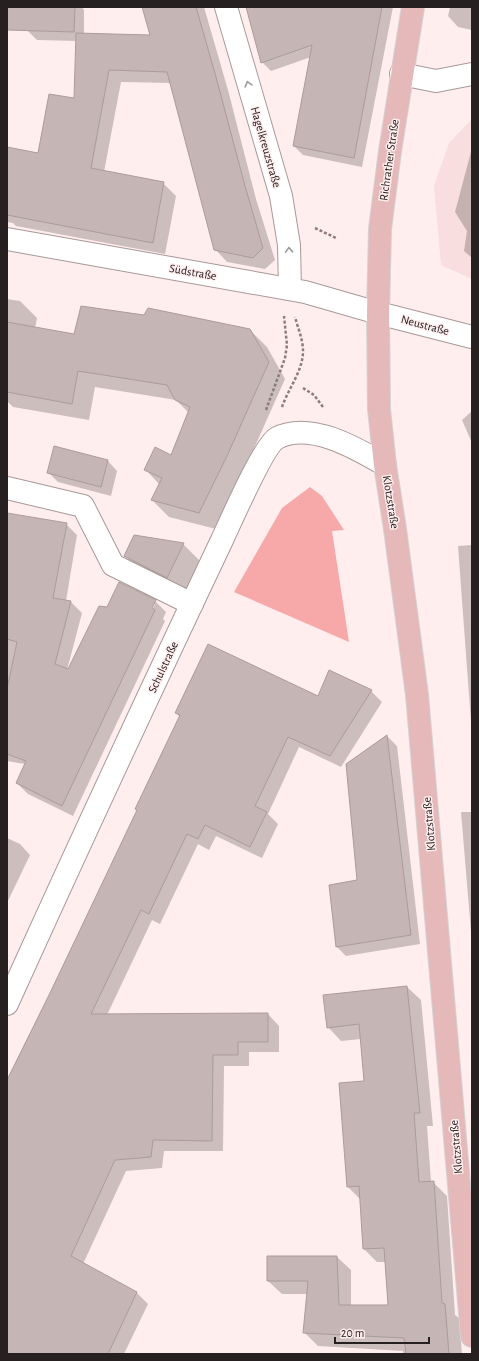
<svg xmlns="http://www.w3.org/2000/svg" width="479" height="1361" font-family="'Alegreya Sans',sans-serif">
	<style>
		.built { fill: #f8dede }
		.green { fill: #f7a9a9 }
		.shadow { fill: #0003; fill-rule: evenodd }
		.building { fill: #c5b5b5; stroke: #ab9b9b }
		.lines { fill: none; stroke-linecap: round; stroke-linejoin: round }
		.minor-casing { stroke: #a89998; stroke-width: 24 }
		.major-casing { stroke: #d4d2d2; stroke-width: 24 }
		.path { stroke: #887e7d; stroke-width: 2.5; stroke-dasharray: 3 2; stroke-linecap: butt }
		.minor { stroke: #fff; stroke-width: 22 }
		.major { stroke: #e5b8b9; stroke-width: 22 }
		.oneway { stroke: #9d9b9b }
		.labels { text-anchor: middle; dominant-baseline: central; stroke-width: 3; stroke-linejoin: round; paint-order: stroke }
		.street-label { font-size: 12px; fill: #262020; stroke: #ffeeed }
	</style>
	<rect width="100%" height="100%" fill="#ffeeed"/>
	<path class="built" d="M472,119V279L441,265L434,186L449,143Z"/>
	<path class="green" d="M310,487L322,496L344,530L332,531L349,642L234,592L282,508Z"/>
	<g class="shadow">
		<path d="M27,7H82L84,10V34L152,36L143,7H204L228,90L256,199L275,260L265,269L227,262L215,249L171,83L121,82L104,172L163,183L176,196L165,254L16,226L13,223L7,222V148L39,154L75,99L77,41L37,40L27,30Z"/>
		<path d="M247,7H393L362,167L303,155L294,146L311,57L271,71L262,62Z"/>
		<path d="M450,7H472V30L458,27L448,16Z"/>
		<path d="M472,148V258L464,251L467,231L455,212Z"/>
		<path d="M7,299L20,301L37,318L35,328L75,335L250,330L267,347L285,379L243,473L216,529L169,517L152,500L160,485L145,469L171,456L189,413L176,400L95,387L89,420L13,407L7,401Z"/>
		<path d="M472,411V443L462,420Z"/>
		<path d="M55,447L108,461L117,471L111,496L58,482L48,472Z"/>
		<path d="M7,514L66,524L77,535L66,601L71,602L82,613L67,670L69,671L107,608L119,583L155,601L166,612L163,619L165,621L73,816L28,794L17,783L25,764L7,761ZM153,604H155L151,613L149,612Z"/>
		<path d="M135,536L183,544L200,561L184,594L142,573L125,556Z"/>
		<path d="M472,545V736L458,546Z"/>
		<path d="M330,671L371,691L382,702L341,767L299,747L268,814L278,824L262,858L216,836L209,850L198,844L160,924L152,920L107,1015L268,1014L279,1026V1052H249V1066H224L223,1151H164L162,1168L126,1171L83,1264L137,1293L148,1304L124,1354H7V1083L138,811L180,717L176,713L318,697Z"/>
		<path d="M387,736L397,746L420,944L346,956L337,947L358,881Z"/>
		<path d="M461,812H472V944Z"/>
		<path d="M7,838L20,844L30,855L7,903Z"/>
		<path d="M407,987L421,1000L433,1126H427L431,1182H433L447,1196L455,1315L459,1318L462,1354H403V1351L318,1346L304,1332L308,1294H282L268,1281L337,1257L351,1270V1306H389L386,1262H377L364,1249L360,1199L348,1187L365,1082L361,1039L341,1041L328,1027Z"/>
	</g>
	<g class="building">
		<path d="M7,7H75L74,32L7,30Z"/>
		<path d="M142,7H196L216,77L245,186L263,248L253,258L214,250L167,72L109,70L91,168L164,182L153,243L7,215V147L38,153L49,94L74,98L76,33L150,35Z"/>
		<path d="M246,7H382L354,158L293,146L312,45L261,63Z"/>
		<path d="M81,306L144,315L148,308L250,329L269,362L227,456L199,513L151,500L162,478L144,470L155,447L171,455L190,407L175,400L167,385L78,371L72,404L7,392V322L74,334Z"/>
		<path d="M54,446L108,460L101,487L47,473Z"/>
		<path d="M7,513L67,523L53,598L71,601L55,664L68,669L99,606L107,607L119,582L156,600L152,608L155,610L62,806L16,783L26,761L7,754V689L17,642L7,639Z"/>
		<path d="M134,535L184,543L167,578L124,556Z"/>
		<path d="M208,644L318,696L329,670L372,690L330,756L288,737L255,806L267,812L250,847L205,825L198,839L187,834L149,914L141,910L91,1014L268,1013V1042H238V1055H213L212,1141L153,1140L151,1157L115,1160L71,1256L137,1292L108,1354H7V1080L50,993L137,810L135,809L180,715L175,713Z"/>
		<path d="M387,735L411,935L336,947L329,885L357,880L346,764Z"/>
		<path d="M407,986L420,1113H414L419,1182L434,1181L442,1303L445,1304L449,1354H406L404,1338L303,1333L308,1281H267V1256H337L339,1305H388L384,1248L363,1249L359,1186L347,1187L339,1083L364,1081L359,1024L327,1028L323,995Z"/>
	</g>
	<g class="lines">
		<g class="minor-casing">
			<g id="minor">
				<path d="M226,7L281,196L289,245L290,289"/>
				<path d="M401,74L436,81L472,74"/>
				<path d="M7,239L305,292L378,313L472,337"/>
				<path d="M7,488L83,506L113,565L192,604"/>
				<path d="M7,1004C77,849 149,694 222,540C230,523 264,445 277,438C310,421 356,448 385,465"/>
			</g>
		</g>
		<g class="major-casing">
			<path id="major" d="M413,7L390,151L380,229L378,313L379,409L385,465L395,529L417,695L472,1336"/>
		</g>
		<g class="path">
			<path d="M315,228L336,238"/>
			<path d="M303,388L314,395L323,407"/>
			<path d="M282,407C288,389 303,371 303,351C303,340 298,328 295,317"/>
			<path d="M266,410L285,358L287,345L284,316"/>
		</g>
		<use href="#minor" class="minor"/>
		<use href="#major" class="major"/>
	</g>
	<defs><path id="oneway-chevron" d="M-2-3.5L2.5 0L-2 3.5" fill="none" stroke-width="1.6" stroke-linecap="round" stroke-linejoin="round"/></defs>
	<g class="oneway">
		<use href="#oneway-chevron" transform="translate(248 84) rotate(-106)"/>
		<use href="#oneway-chevron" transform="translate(289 250) rotate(-92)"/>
	</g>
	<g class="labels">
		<g class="street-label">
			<text transform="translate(266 147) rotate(74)">Hagelkreuzstraße</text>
			<text transform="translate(389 160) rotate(-82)">Richrather Straße</text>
			<text transform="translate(193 272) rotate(10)">Südstraße</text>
			<text transform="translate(425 325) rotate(15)">Neustraße</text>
			<text transform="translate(391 502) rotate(81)">Klotzstraße</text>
			<text transform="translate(163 667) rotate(-65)">Schulstraße</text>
			<text transform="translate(429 824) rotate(-95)">Klotzstraße</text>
			<text transform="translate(456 1147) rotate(-95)">Klotzstraße</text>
		</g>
	</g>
	<rect width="479" height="1361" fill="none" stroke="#262020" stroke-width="16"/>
	<path d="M335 1337v6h94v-6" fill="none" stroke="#262020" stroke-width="2"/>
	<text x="341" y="1337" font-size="12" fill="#262020" stroke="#ffeeed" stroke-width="3" paint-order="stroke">20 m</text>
</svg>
